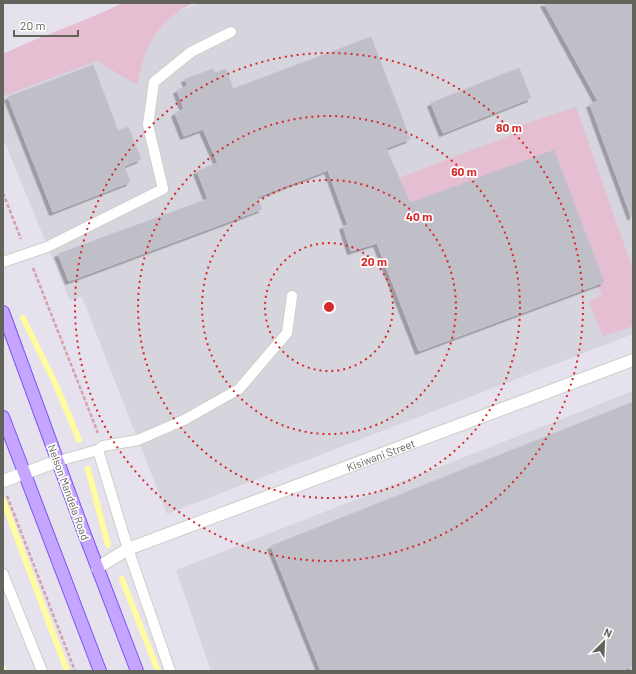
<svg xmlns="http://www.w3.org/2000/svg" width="636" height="674" font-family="Barlow,sans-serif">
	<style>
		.industrial { fill: #d6d4dc }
		.green { fill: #e5bed1 }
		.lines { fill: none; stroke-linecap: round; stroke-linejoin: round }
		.stream { stroke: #fffba0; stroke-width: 6 }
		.building { fill: #c0bfc8; stroke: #c4c0d2; filter: url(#shadow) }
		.service-casing { stroke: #cecfc8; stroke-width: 12 }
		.minor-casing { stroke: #cecfc8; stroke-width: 14 }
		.primary-casing { stroke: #7b56f1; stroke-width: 14 }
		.path { stroke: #d5a0ab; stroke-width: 2.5; stroke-dasharray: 4 2; stroke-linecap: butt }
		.service { stroke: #fff; stroke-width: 10 }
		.minor { stroke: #fff; stroke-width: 12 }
		.primary { stroke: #c5a5ff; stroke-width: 12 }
		.ring { fill: none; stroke: #d62828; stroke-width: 2; stroke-dasharray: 2 4 }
		.labels { text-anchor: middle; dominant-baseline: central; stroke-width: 3.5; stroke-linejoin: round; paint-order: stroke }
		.street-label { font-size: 11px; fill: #62635a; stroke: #fff }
		.centre { fill: #d62828; stroke: #fff; stroke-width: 2 }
		.ring-label { font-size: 12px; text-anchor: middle; font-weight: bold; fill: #d62828; stroke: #fff; stroke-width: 3.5; stroke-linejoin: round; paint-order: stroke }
	</style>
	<defs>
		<filter id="shadow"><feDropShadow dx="-3.5" dy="3.5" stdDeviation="0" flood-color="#0004"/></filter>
	</defs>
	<rect width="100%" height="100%" fill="#e5e2ed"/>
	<g class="industrial">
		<path d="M199,3H633V334L167,514L82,297L70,301L3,138V85Z"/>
		<path d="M633,391V671H211L176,570Z"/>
	</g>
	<g class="green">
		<path d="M123,3H194C174,11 154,31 146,51C142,62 140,74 137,85L97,61L3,96V54C42,35 84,22 123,3Z"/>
		<path d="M576,107L633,270V326L603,336L589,302L602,296L554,165L391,220L380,185L520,132L515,127Z"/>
	</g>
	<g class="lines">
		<g class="stream">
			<path d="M23,318L56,385L79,440"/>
			<path d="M88,469L108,545"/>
			<path d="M3,500L67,671"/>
			<path d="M122,579L158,671"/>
			<path d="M3,669L4,671"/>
		</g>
	</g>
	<g class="building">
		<path d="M544,3H633V216H631L590,104L598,101Z"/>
		<path d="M371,37L410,139L386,148L410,203L554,150L604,282L419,351L377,243L351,251L343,226L348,225L328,170L257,197L262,209L69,281L58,254L208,199L197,171L218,163L203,129L184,136L175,113L184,109L177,90L188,86L185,79L213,69L215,73L226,69L233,89Z"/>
		<path d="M93,65L118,131L128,127L141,159L124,166L130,182L53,212L8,97Z"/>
		<path d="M519,68L531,98L443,133L431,103Z"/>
		<path d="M633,402V666L620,671H321L271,546Z"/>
	</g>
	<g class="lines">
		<g class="service-casing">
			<g id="service">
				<path d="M3,262L47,247L163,189L148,125L154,82L191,52L231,32"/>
				<path d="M98,450L128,549L170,671"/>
				<path d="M58,461L98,450L103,446L138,440L184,420L239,389L287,333L292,296"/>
				<path d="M3,574L42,671"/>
			</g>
		</g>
		<g class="minor-casing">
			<g id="minor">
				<path d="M3,481L58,461"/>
				<path id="s1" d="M97,568L128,549L633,360"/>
			</g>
		</g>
		<g class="primary-casing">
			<g id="primary">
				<path d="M3,312L83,530L137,671"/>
				<path d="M3,417L100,671"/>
			</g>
		</g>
		<g class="path">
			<path d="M3,193L21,239"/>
			<path d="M33,268L98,433"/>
			<path d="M7,496L75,671"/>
		</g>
		<use href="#service" class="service"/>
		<use href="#minor" class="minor"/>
		<use href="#primary" class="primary"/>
	</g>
	<g class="ring">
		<circle cx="329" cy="307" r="64"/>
		<circle cx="329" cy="307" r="127"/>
		<circle cx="329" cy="307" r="191"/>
		<circle cx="329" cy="307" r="254"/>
	</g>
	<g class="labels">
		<g class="street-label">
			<text stroke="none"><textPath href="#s1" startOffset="306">Kisiwani Street</textPath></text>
			<text transform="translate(69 492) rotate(70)">Nelson Mandela Road</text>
		</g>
	</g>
	<circle cx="329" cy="307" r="6" class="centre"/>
	<g class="ring-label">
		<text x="509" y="132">80 m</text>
		<text x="464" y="176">60 m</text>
		<text x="419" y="221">40 m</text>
		<text x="374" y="266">20 m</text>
	</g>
	<rect width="636" height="674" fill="none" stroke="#62635a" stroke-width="8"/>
	<g transform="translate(604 642) rotate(24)" stroke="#ffffff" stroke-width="3" paint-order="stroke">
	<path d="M0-3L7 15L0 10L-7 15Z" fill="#62635a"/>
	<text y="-6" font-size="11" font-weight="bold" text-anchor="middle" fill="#62635a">N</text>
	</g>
	<path d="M14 30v6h64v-6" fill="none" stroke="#62635a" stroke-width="2"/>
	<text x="20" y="30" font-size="12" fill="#62635a" stroke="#ffffff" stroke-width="3" paint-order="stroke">20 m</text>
</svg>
